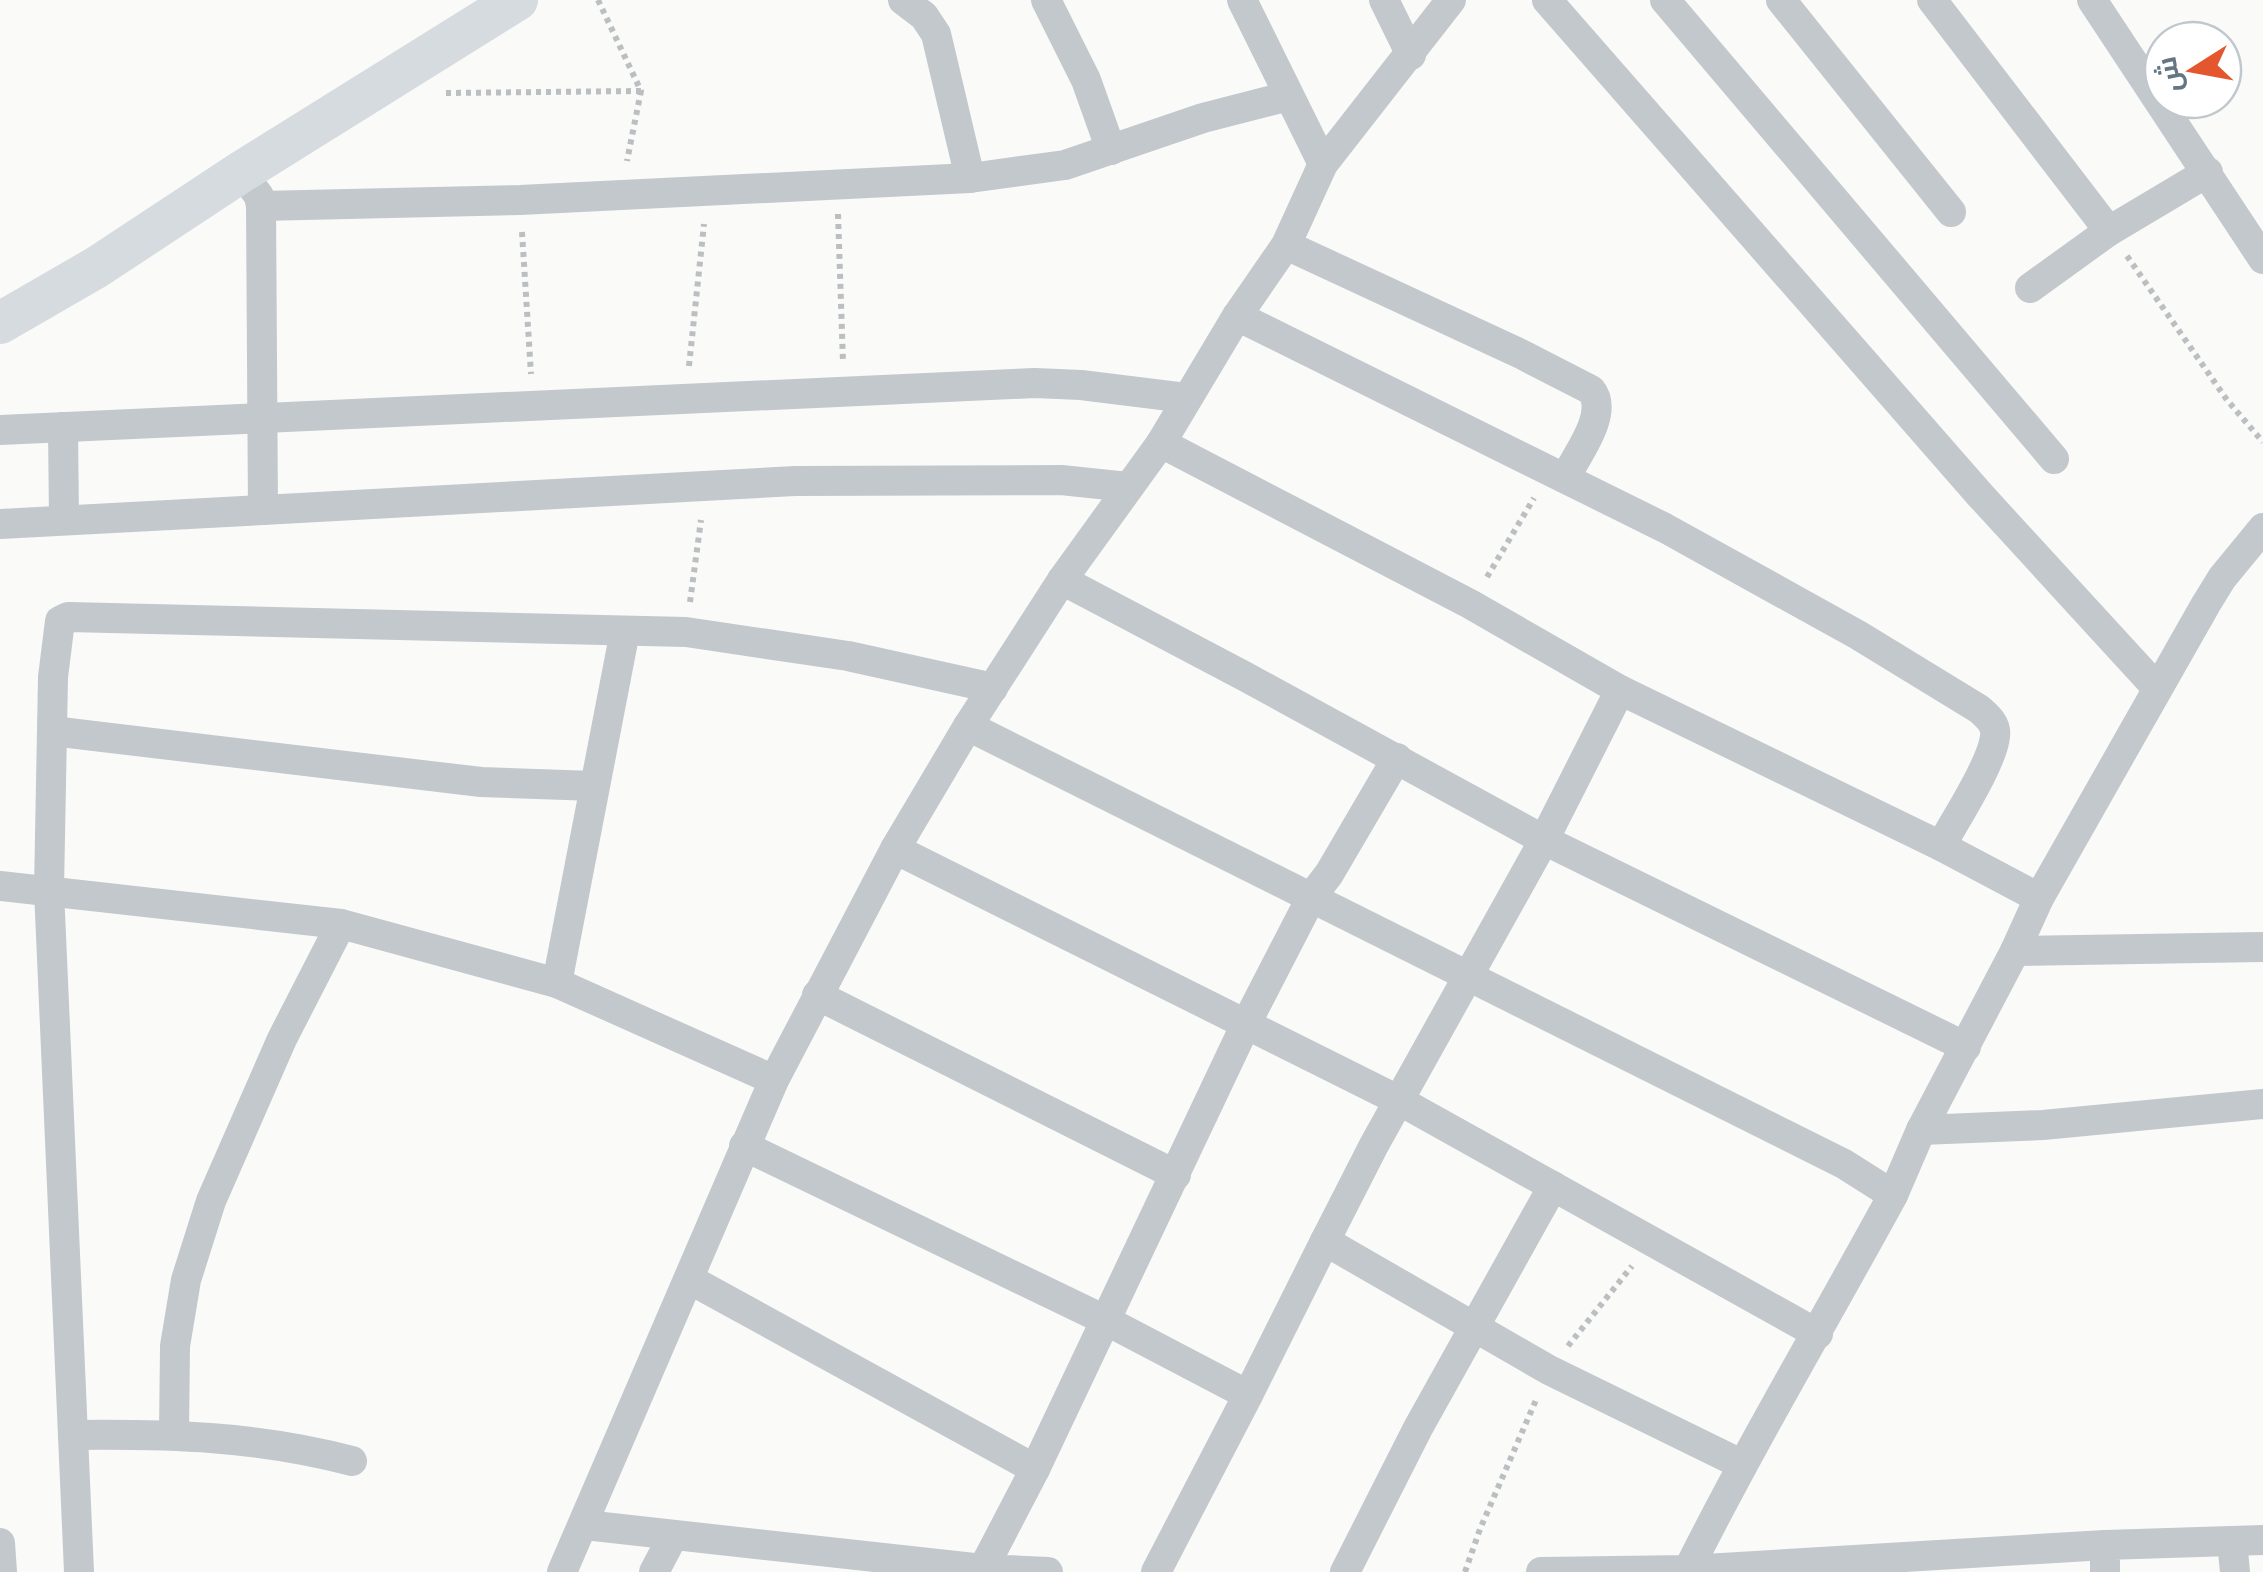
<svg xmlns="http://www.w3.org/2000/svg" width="2263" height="1572" font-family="Signika,Cairo,sans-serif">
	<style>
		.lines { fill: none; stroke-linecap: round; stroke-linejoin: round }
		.path { stroke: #bbbfc2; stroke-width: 6; stroke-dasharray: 5 5; stroke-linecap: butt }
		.minor { stroke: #c3c8cc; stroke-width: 30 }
		.secondary { stroke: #d6dbdf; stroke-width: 42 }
	</style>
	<rect width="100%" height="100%" fill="#fafaf8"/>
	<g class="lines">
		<g class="path">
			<path d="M598,0L641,91L627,161"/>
			<path d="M446,93L641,91"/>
			<path d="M838,214L843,362"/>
			<path d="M522,232L531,374"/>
			<path d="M2127,256L2227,400L2263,442"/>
			<path d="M689,366L704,224"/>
			<path d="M1487,577L1534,498"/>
			<path d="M690,602L701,520"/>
			<path d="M1568,1346L1632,1266"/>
			<path d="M1465,1572L1480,1529L1536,1400"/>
		</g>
		<g class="minor">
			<path d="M903,0L924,16L936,34L970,178"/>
			<path d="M1046,0L1086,80L1111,150"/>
			<path d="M1242,0L1323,164"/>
			<path d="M1384,0L1411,55"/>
			<path d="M1547,0L1980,495L2157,688"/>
			<path d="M1665,0L2054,459"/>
			<path d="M1781,0L1951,212"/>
			<path d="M1932,0L2109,231"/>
			<path d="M2092,0L2263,259"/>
			<path d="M241,172L259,196L261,206L263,510L795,481L1061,480L1128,487"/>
			<path d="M261,206L520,200L970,178L1065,165L1203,118L1289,96"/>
			<path d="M1286,245L1523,355L1591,390C1610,413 1576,456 1565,478"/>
			<path d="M2030,288L2109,231L2208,172"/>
			<path d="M1237,316L1665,528L1858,635L1979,709C1987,716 1997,724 1995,736C1993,762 1955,820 1941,846"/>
			<path d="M63,427L64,520"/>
			<path d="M0,430L1035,383L1081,385L1186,398"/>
			<path d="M1161,443L1470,604L1620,690L1941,846L2039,898"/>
			<path d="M0,524L263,510"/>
			<path d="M1062,580L1246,677L1544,840L1966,1047"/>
			<path d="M1620,690L1544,840L1374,1145L1325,1241L1549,1370L1741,1464"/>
			<path d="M968,726L1844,1164L1893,1195L1921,1130L2015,951L2039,898L2206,604L2222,578L2263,528"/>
			<path d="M52,731L481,782L594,786"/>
			<path d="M895,849L1400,1101L1818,1334"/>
			<path d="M0,886L341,924L557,983L774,1080"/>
			<path d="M2015,951L2263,947"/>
			<path d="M557,983L625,631"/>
			<path d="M817,995L1176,1175"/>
			<path d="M1921,1130L2043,1125L2263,1104"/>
			<path d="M744,1146L1105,1320L1248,1395L1156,1572"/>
			<path d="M689,1279L1035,1469"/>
			<path d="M1248,1395L1325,1241"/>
			<path d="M174,1434L175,1346L186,1280L211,1201L282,1039L341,924"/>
			<path d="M73,1435C170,1434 257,1436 352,1461"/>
			<path d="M585,1525L983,1569"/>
			<path d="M2232,1541L2235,1572"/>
			<path d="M0,1543L2,1572"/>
			<path d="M1688,1570C1752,1442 1825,1320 1893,1195"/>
			<path d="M79,1572L49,890L53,677L60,621L68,617L686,632L848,656L993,688"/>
			<path d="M562,1572L774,1080L895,849L968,726L1062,580L1161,443L1237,316L1286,245L1323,164L1451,0"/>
			<path d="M654,1572L673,1536"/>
			<path d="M1048,1572L983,1569L1035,1469L1245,1026L1312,896L1329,874L1397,758"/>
			<path d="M1345,1572L1418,1428L1553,1186"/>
			<path d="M1541,1572L1688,1570L2105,1545"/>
			<path d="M2105,1572V1545L2263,1540"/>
		</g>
		<path class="secondary" d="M0,323L97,267L241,172L517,0"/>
	</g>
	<g transform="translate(2193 70) rotate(259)"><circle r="48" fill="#ffffff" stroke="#c1c8cd" stroke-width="2.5"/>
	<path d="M0-8L18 38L0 25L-18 38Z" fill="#e4572e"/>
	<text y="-15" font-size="28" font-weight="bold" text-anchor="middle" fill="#657683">ش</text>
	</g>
</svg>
